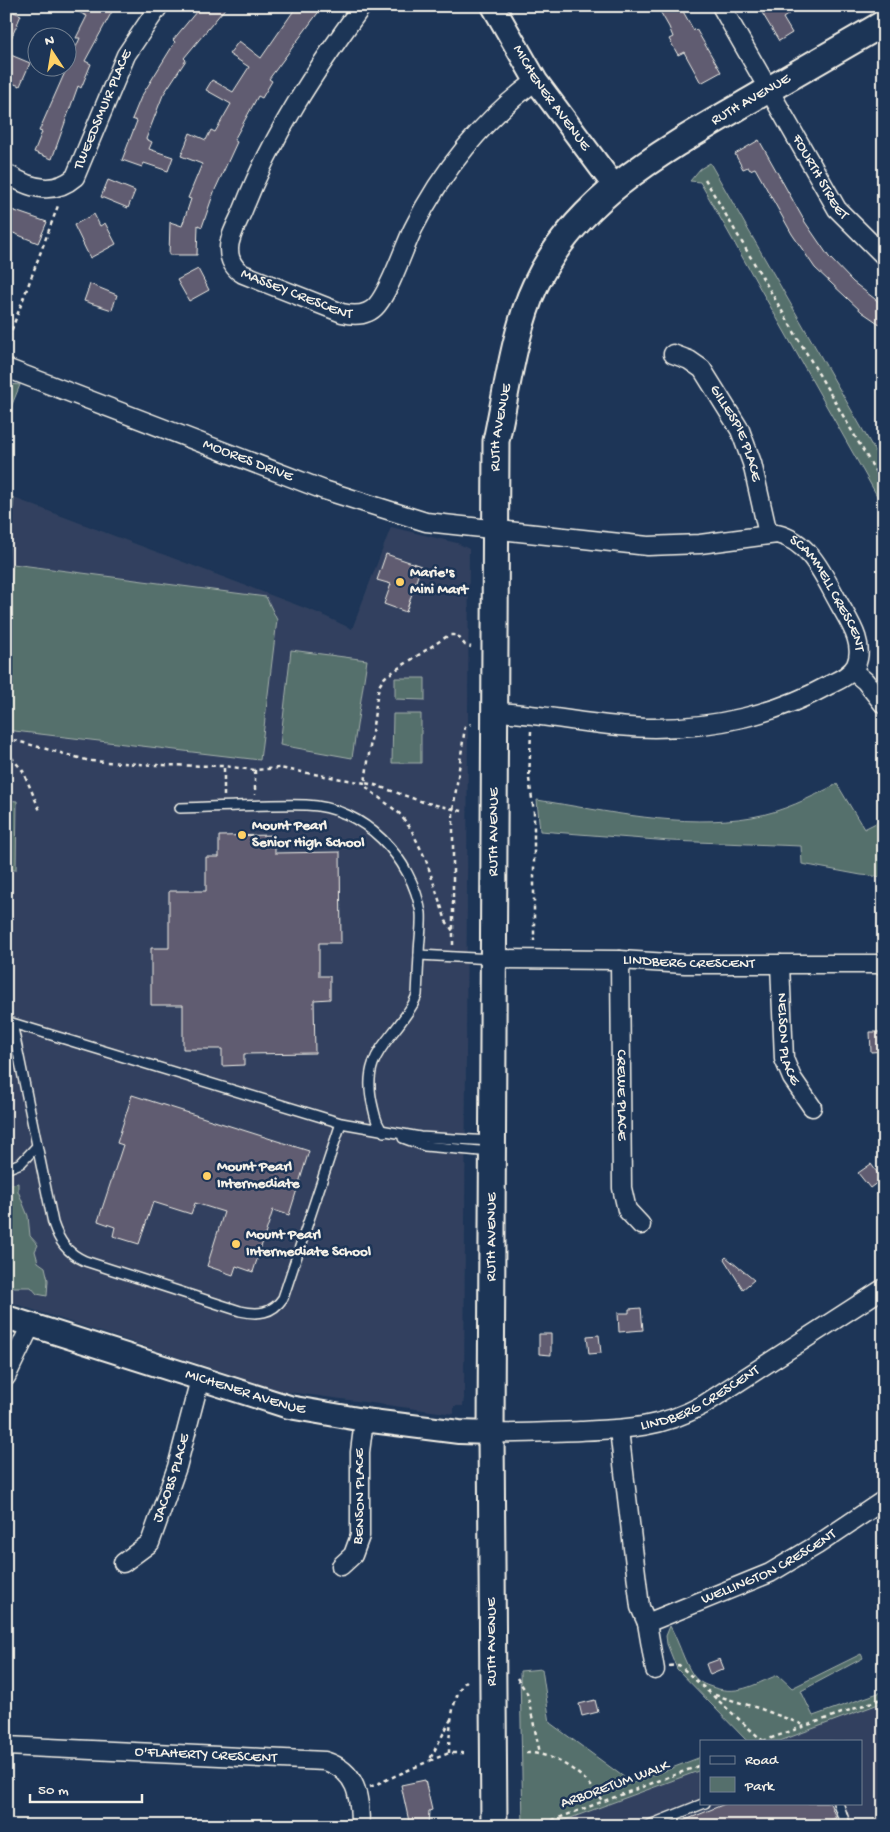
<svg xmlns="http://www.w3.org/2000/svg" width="890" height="1832" font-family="'Gochi Hand',sans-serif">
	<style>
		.built { fill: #31415f }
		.green { fill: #556f6c; stroke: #a4b0aa }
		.building { fill: #615c71; stroke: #f4f1e8 }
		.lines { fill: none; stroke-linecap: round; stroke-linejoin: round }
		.service-casing { stroke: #f4f1e8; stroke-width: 12 }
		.minor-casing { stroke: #f4f1e8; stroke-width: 21 }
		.tertiary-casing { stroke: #f4f1e8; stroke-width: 26 }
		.secondary-casing { stroke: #f4f1e8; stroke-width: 29 }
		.path { stroke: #f4f1e8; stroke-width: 2.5; stroke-dasharray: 4 4; stroke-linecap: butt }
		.service { stroke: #1d3557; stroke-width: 9 }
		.minor { stroke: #1d3557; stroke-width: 18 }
		.tertiary { stroke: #1d3557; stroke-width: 22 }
		.secondary { stroke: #1d3557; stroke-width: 25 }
		.poi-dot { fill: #ffd166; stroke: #1d3557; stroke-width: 2 }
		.labels { text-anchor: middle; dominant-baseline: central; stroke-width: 5; stroke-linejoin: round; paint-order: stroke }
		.street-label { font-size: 15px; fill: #f4f1e8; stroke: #1d3557 }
		.poi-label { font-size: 15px; font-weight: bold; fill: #f4f1e8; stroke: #1d3557; text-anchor: start }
	</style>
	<rect width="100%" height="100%" fill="#1d3557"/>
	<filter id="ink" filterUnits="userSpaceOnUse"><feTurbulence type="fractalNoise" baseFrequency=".02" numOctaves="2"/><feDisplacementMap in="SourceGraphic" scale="10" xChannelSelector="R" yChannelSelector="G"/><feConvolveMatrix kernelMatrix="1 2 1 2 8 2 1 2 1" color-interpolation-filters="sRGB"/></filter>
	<g filter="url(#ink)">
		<g class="built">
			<path d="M14,498L318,613L352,629L391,527L457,543L469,549L464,1398L463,1406H454V1414L281,1391L6,1301V870H16L17,801L6,800V574Z"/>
			<path d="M884,1702V1826H549L701,1770V1803H861V1741H780Z"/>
		</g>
		<g class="green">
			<path d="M710,163L884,467V508L700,182L690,181L700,169Z"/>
			<path d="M10,384L20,385L6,419V386Z"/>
			<path d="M6,495L14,498L6,574Z"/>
			<path d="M13,564L266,597L277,620L260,760L6,730V646Z"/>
			<path d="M291,650L367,660L352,758L280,745Z"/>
			<path d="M395,678H425V700L395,699Z"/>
			<path d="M393,714H421V763H392Z"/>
			<path d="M837,784L864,829L884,819V877L861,875L802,864L801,846L670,841L540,831L537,800C607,811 681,829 752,817C782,812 810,798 837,784Z"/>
			<path d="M6,800L17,801L16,870H6Z"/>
			<path d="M18,1183V1191L28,1216L30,1236L38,1245L35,1251L38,1262L45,1267L48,1280L47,1296L37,1294L31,1287H6V1185Z"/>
			<path d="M670,1626C679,1642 684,1662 693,1675C697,1681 703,1684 709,1686C737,1697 752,1685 778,1675L792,1688L861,1654L863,1658L801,1691L813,1716L884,1691V1702L780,1741H747L677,1669L667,1644L666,1636Z"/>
			<path d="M542,1669L550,1723L632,1783L701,1757V1770L549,1826H523L520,1671Z"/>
		</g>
		<g class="building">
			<path d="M65,6H115L85,61L91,64L81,88L78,86L52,159L34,152L42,132L39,131L80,38H76L87,16Z"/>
			<path d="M201,6H227L184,58L186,60L163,95L146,139L152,142L149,149L173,157L168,171L144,163L142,167L122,160L137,121L132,119L141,97L175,42L173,40Z"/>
			<path d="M297,6H323L269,79L272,81L262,98L258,96L234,140L237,142L214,192L202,227L198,225L197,255H169L170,222L182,226L191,199L188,198L202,164L181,156L190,133L206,140L211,130L215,132L231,104L206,90L212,80L233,92L249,67L229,54L239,41L261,58Z"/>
			<path d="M657,6H680L694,31L696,29L721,72L701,83L684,52L678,55L669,39L673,37L669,27Z"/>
			<path d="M758,6H784L789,14L783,18L792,33L779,41Z"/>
			<path d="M6,9L21,15L7,48H6Z"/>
			<path d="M6,53L30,63L20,86L6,81Z"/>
			<path d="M759,140L805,222L829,257L853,282L884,306V327L862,312L815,268L792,234L755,168L750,170L748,167L743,169L735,154Z"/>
			<path d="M108,180L135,191L128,208L101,197Z"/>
			<path d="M6,208L47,222L38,243L6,230Z"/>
			<path d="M94,214L100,226L105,223L116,244L90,258L74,225Z"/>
			<path d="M198,269L209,290L189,301L177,280Z"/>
			<path d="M90,284L117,295L112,310L84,301Z"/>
			<path d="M386,554L421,566L406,612L384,604L391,584L377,580Z"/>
			<path d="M275,835V853L340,852L341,943H319V976H330V999L314,1000L315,1053L244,1054V1065L222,1066V1049H183V1005H151V948H169V891H206V857H219V836Z"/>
			<path d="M870,1032H884V1051L871,1052Z"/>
			<path d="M132,1095L309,1151L289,1215L273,1210L253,1272L236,1266L233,1275L207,1266L224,1212L195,1203L191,1214L153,1202L139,1244L113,1236L115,1227L98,1221L123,1145L117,1143Z"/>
			<path d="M871,1164L882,1179L870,1188L858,1173Z"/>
			<path d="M726,1257L754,1280L743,1289L724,1259Z"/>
			<path d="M641,1308L643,1330L619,1332L618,1313H629V1309Z"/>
			<path d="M539,1334H551V1355L539,1354Z"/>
			<path d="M599,1335L601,1353L589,1354L587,1336Z"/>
			<path d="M720,1659L724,1669L710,1675L706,1664Z"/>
			<path d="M595,1700L598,1712L582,1716L579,1704Z"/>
			<path d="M425,1780L432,1810L429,1811L428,1826H410L401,1785Z"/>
			<path d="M727,1803H830L836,1818L816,1826H671Z"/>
		</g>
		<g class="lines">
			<g class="service-casing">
				<g id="service">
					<path d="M180,808C221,807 265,804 306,805C364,807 412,858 421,913C422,927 419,942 419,955L493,959"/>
					<path d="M341,1123L283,1298C272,1314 258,1315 240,1311L85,1261C67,1253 59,1241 53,1223L12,1023L341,1123L420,1137L491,1141"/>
					<path d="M384,1132C377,1127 375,1116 373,1107C360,1055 389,1045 413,1004L417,995L419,955"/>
					<path d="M403,1138L425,1146L491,1152"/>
					<path d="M6,1169L21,1163L37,1146"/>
					<path d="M838,1803L846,1826"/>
					<path d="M647,1826L705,1803"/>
				</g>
			</g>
			<g class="minor-casing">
				<g id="minor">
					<path id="s1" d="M362,6C315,71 272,135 243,210C238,222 229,236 229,249C229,260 234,269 243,274L342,313C355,316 368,316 377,305C391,288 403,250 413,229C441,172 484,118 536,81"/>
					<path id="s2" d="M721,6L837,209L884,256"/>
					<path id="s3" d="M6,173C28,188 53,196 75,177L126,55L159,6"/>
					<path id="s4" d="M673,354L689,360L702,369L740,430L752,463L768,534"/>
					<path id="s5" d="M6,368L324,490L426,522L648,546L700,544L777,534C811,542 824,577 840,605C850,623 865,644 856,665C851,675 839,680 829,685C777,714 714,728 654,728C601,728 549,714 496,712"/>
					<path d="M853,671L865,681L884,705"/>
					<path id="s6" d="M494,959L620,960L685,964H884"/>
					<path id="s7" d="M620,960L622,1188L627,1210L641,1225"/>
					<path id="s8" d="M780,964L784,1059L792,1078L812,1107"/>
					<path d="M6,1377L31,1325"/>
					<path id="s9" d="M619,1430L640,1607L647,1623L770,1573L817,1545L884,1500"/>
					<path id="s10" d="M491,1433C521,1434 551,1432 580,1431C627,1429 661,1428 703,1405L884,1288"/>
					<path id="s11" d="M123,1563L150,1543L177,1467L200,1379"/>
					<path id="s12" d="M341,1566L353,1555L360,1536V1452L364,1420"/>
					<path d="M647,1623L655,1670"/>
					<path id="s13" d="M6,1746L325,1761C357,1771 360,1796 360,1826"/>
				</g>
			</g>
			<g class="tertiary-casing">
				<g id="tertiary">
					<path id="s14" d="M493,6L536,81L615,187"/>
					<path id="s15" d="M6,1317L289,1407L364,1420L459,1432L491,1433"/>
				</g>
			</g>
			<g class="secondary-casing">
				<g id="secondary">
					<path id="s16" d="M494,1826L491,1433L496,441C506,395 515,328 535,286C576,197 668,148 749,101C794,75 839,49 884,23"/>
				</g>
			</g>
			<g class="path">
				<path d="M705,179L884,486"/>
				<path d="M6,345L59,203"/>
				<path d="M531,731L529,779L534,812V941"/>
				<path d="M6,738L90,761L155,765L224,766L255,770L279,768L365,783L368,789L399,813L411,829L426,860L446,921L453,931"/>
				<path d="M6,751L23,771L41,813"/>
				<path d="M255,770V795"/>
				<path d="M224,796V766"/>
				<path d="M462,811L423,802L375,785L365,783L377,697L379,686L385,677L449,635H457L465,645L471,647"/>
				<path d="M453,945V811L465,727L471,724"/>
				<path d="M669,1666L679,1665L763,1741"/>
				<path d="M517,1678L527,1693L540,1753"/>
				<path d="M715,1695L761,1709L804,1725"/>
				<path d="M451,1719L429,1761L449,1753H464"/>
				<path d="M763,1741L884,1698"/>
				<path d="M449,1753C449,1734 451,1692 468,1680"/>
				<path d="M526,1753C554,1752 588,1776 602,1801"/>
				<path d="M370,1787L429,1761"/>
				<path d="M537,1826L701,1765"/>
			</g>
			<use href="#service" class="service"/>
			<use href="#minor" class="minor"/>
			<use href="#tertiary" class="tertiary"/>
			<use href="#secondary" class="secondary"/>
		</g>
	</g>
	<g class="poi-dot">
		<circle cx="400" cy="582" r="5"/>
		<circle cx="242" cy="835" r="5"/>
		<circle cx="207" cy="1176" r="5"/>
		<circle cx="236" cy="1244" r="5"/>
	</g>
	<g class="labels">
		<g class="street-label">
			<text stroke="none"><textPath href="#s14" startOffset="109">MICHENER AVENUE</textPath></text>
			<text stroke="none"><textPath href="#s16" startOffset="1835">RUTH AVENUE</textPath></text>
			<text stroke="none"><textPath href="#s3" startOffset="148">TWEEDSMUIR PLACE</textPath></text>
			<text stroke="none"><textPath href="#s2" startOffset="198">FOURTH STREET</textPath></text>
			<text stroke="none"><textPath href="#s1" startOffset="366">MASSEY CRESCENT</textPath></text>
			<text stroke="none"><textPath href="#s16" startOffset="1399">RUTH AVENUE</textPath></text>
			<text stroke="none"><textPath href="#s4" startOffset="106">GILLESPIE PLACE</textPath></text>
			<text stroke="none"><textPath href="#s5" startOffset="259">MOORES DRIVE</textPath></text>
			<text stroke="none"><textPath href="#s5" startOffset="882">SCAMMELL CRESCENT</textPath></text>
			<text stroke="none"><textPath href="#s16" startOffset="994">RUTH AVENUE</textPath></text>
			<text stroke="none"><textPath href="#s6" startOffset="195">LINDBERG CRESCENT</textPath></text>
			<text stroke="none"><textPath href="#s8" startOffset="76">NELSON PLACE</textPath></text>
			<text stroke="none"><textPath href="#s7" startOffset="135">CREWE PLACE</textPath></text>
			<text stroke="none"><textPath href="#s16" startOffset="589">RUTH AVENUE</textPath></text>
			<text stroke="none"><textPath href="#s15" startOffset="251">MICHENER AVENUE</textPath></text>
			<text stroke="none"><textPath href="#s10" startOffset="216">LINDBERG CRESCENT</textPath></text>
			<text stroke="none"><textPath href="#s11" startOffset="102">JACOBS PLACE</textPath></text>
			<text stroke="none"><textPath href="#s12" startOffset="76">BENSON PLACE</textPath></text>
			<text stroke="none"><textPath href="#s9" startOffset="330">WELLINGTON CRESCENT</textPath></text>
			<text transform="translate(492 1642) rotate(-90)">RUTH AVENUE</text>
			<text stroke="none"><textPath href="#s13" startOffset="200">O'FLAHERTY CRESCENT</textPath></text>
			<text transform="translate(615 1785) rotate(-20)">ARBORETUM WALK</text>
		</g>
		<g class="poi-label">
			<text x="410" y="573">Marie's<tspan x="410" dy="17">Mini Mart</tspan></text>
			<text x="252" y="826">Mount Pearl<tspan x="252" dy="17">Senior High School</tspan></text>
			<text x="217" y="1167">Mount Pearl<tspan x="217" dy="17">Intermediate</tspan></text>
			<text x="246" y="1235">Mount Pearl<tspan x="246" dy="17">Intermediate School</tspan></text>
		</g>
	</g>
	<rect width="890" height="1832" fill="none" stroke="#1d3557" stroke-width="25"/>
	<rect x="12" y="12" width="865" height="1807" fill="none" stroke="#f4f1e8" stroke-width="2" filter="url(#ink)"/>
	<rect x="700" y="1740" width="162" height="65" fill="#1d3557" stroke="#738091"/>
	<rect x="710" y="1756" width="25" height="8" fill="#1d3557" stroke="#738091"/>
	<text x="745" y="1764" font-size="15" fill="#f4f1e8">Road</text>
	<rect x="710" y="1777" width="25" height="15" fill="#556f6c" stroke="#738091"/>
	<text x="745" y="1790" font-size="15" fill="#f4f1e8">Park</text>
	<g transform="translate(52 52) rotate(348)"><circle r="24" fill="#1d3557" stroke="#738091"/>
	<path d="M0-4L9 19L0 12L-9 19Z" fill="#ffd166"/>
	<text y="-8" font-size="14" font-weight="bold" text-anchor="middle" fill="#f4f1e8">N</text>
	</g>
	<path d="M30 1794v8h112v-8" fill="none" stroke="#f4f1e8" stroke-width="2.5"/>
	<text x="38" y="1794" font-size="15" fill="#f4f1e8" stroke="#1d3557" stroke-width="4" paint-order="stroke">50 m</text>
</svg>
